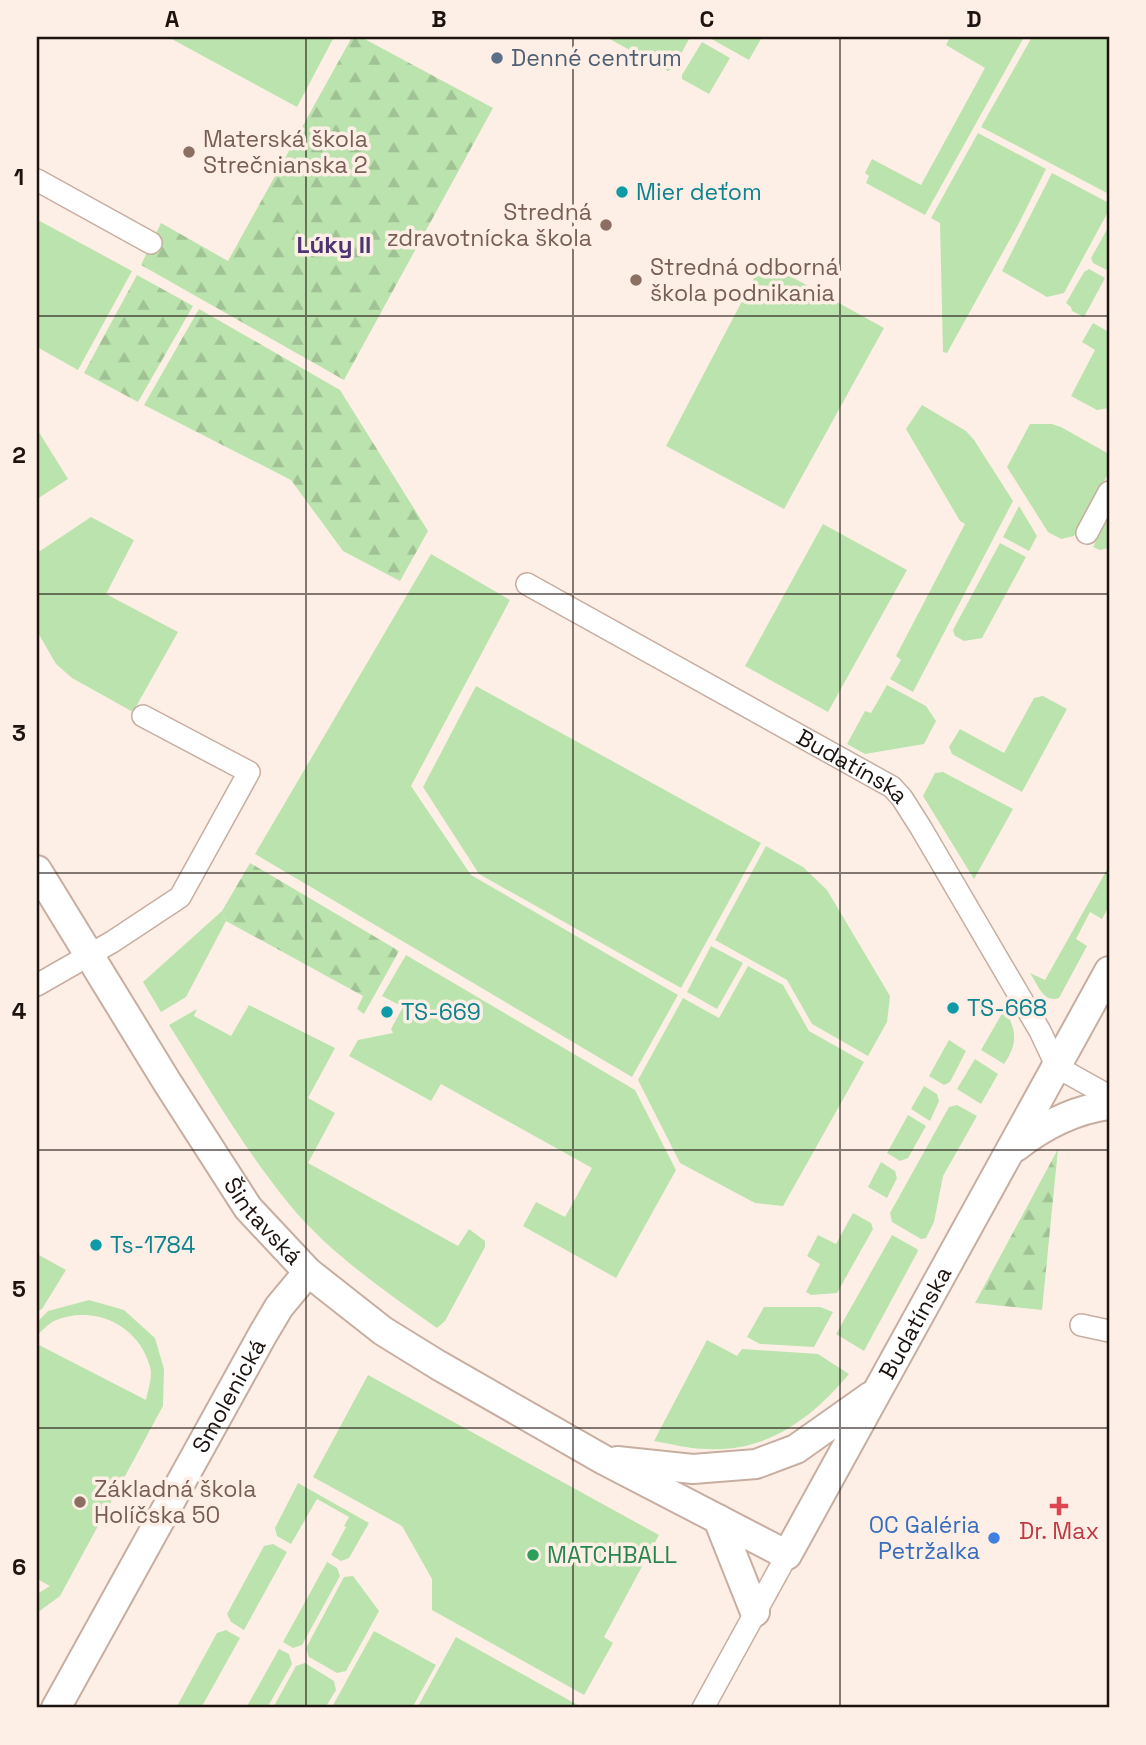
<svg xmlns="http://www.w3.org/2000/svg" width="1146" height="1745" font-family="'Space Grotesk',sans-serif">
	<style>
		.green { fill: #bbe3ad }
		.forest { fill: url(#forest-firs) }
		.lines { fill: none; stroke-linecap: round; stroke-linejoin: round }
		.minor-casing { stroke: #c7aea1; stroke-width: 24 }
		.tertiary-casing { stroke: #c7aea1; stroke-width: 32 }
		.minor { stroke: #fff; stroke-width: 21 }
		.tertiary { stroke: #fff; stroke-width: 28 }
		.grid { fill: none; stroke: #1d1410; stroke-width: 2; stroke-opacity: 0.55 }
		.service-dot { fill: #5c6f8a; stroke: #feefe6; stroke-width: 2.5 }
		.education-dot { fill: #8d6e63; stroke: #feefe6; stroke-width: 2.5 }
		.culture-dot { fill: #0f9aa8; stroke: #feefe6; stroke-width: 2.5 }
		.health-dot { fill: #e0444e; stroke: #feefe6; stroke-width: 2.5 }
		.shop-dot { fill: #3f7fe0; stroke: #feefe6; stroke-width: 2.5 }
		.leisure-dot { fill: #2e9e5b; stroke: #feefe6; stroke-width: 2.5 }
		.labels { text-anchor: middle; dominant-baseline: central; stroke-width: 7; stroke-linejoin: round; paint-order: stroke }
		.service-label { font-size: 23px; fill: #4e5e75; stroke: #feefe6; text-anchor: start }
		.education-label { font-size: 23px; fill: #785e54; stroke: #feefe6; text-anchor: start }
		.culture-label { font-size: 23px; fill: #0d838f; stroke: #feefe6; text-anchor: start }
		.street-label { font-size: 23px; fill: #1d1410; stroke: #feefe6 }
		.shop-label { font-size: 23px; fill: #366cbe; stroke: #feefe6; text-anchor: end }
		.health-label { font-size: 23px; fill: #be3a42; stroke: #feefe6 }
		.leisure-label { font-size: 23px; fill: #27864d; stroke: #feefe6; text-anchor: start }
		.neighbourhood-label { font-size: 24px; font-weight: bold; fill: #4c3671; stroke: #feefe6 }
		.neatline { fill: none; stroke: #1d1410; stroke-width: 2.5 }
		.grid-label { font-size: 23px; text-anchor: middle; font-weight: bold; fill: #1d1410 }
	</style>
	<defs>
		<pattern id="forest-firs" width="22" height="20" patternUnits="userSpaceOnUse" patternTransform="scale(1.75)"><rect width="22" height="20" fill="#bbe3ad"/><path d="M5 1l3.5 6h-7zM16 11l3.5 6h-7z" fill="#a0c294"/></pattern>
	</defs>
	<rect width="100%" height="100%" fill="#feefe6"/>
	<g class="green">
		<path d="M168,37H334L297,107Z"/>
		<path d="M606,37H689V39L673,69L668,71Z"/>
		<path d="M708,37H762L749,60Z"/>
		<path d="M950,37H1024L925,215L866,183L869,176L865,173L872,159L921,185L985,68L946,45Z"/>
		<path d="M1032,37H1109V194L981,127Z"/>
		<path d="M702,42L730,58L709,94L682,79V75Z"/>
		<path d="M978,133L1046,169L1018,225L947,353L943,352L940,223L931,218Z"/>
		<path d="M1052,173L1109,203V210L1064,293L1047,297L1002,271Z"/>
		<path d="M38,220L132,271L78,370L37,347Z"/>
		<path d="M1109,226V271L1093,263L1091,258Z"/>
		<path d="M763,261L884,328L784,509L666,446Z"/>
		<path d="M1089,269L1105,278L1084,317L1072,311L1071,307L1066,303L1084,272Z"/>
		<path d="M1093,323L1109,332V408L1097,410L1071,396L1095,350L1082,342Z"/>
		<path d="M922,405L966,431L974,440L1013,501L913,692L890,679L901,660L896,656L965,524L960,521L906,429Z"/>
		<path d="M1030,424H1052L1061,427L1109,454V472L1074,536L1061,539L1048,532L1007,467Z"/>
		<path d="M37,429L68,479L37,499Z"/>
		<path d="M1019,506L1037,536L1029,551L1003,537Z"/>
		<path d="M1109,516V545L1108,548L1100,550L1093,547Z"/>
		<path d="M91,517L134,540L106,594L178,632L133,712L72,678L56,664L37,631V553Z"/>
		<path d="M823,524L907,570L828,712L745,666Z"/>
		<path d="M1000,543L1026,557L982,638L964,641L955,636L953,630Z"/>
		<path d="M431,554L510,600L411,786L471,875L678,995L632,1077L255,854Z"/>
		<path d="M887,685L926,706L936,721L924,744L865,754L847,744L865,711L871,713Z"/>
		<path d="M476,686L761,843L681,988L479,874L423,787Z"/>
		<path d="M1043,696L1067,709L1022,792L952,754L949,747L960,729L1004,753L1034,698Z"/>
		<path d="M943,772L1013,809L974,879L923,796L935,773Z"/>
		<path d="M766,846L803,867L827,890L890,996L887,1022L868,1056L812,1024L787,980L715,940Z"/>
		<path d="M1109,866V906L1102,919L1090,912L1076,939L1087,946L1059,998C1043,1003 1038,985 1030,973L1045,980Z"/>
		<path d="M222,911L226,921L186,997L161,1012L143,982Z"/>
		<path d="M711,946L743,963L717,1009L687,992Z"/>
		<path d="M406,955L635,1090L676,1170L616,1278L523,1226L536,1202L565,1217L592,1168L441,1084L431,1101L349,1056L358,1040L393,1033L391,1029L403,1007L382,996Z"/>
		<path d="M748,966L783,985L809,1031L864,1062L783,1206L755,1203L680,1163L638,1080L683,998L719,1018Z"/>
		<path d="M249,1005L335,1048L308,1098L335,1113L308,1163L458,1246L469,1229L485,1241V1247L445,1321L437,1328C385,1291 330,1254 289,1204C244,1149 208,1086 169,1025L197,1009L194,1016L231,1036Z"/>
		<path d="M1004,1010C1018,1030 1017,1045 1004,1064L981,1050Z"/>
		<path d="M949,1040L966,1051L950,1082L944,1085L929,1076Z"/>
		<path d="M975,1059L998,1074L981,1104L957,1089Z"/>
		<path d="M924,1086L937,1094L939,1101L930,1121L911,1109Z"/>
		<path d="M957,1105L977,1116L943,1176L934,1222L926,1238L921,1239L892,1222L890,1213L949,1107Z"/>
		<path d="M908,1115L926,1126L908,1158L900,1161L887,1153Z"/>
		<path d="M881,1162L895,1171L897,1178L887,1198L868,1187Z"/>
		<path d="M853,1213L871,1223L873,1229L837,1293L811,1295L806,1292L820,1264L807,1256L818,1235L836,1244Z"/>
		<path d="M892,1235L917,1249L918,1251L864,1351L836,1334Z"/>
		<path d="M37,1254L66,1270L42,1309L37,1312Z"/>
		<path d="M89,1300L124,1310L155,1338L164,1369L163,1406L60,1596L37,1613V1594L50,1586L37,1579V1344L146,1400C148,1390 153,1376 150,1367C139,1325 94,1304 54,1321C48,1324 42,1331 37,1335V1322L48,1311Z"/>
		<path d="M764,1307H820L833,1312L814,1347L760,1344L747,1337Z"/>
		<path d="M707,1340L737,1356L742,1349L818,1354L849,1374C812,1418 768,1452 707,1449C689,1449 672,1444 654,1441Z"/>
		<path d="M368,1375L659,1535L604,1637L613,1643L584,1695L432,1610V1579L402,1526L313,1477Z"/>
		<path d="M298,1483L369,1523L349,1558L341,1561L331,1555L346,1527L344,1526L349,1517L317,1499L291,1544L277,1536L275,1528Z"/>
		<path d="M273,1544L287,1552L244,1630L231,1622L227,1614L264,1546Z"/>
		<path d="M327,1562L337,1568L340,1576L302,1645L293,1648L283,1642Z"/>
		<path d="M353,1576L379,1611L346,1671L337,1673L309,1657L306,1648L344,1577Z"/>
		<path d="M226,1630L240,1638L201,1708H176L217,1633Z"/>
		<path d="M374,1631L436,1665L412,1708H334L332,1707Z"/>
		<path d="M456,1637L583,1708H417Z"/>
		<path d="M279,1649L289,1654L292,1664L267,1708H246Z"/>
		<path d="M305,1663L334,1681L336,1690L325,1708H273L296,1666Z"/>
	</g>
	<g class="forest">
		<path d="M352,37H361L493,108L344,380L141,265L161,223L228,261Z"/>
		<path d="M137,275L193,306L138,402L84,373Z"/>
		<path d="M199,309L340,390L428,531L400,581L343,551L291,480L144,405Z"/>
		<path d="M250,863L399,951L364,1014L357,1009L363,996L226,921L222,911Z"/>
		<path d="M1058,1149L1042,1310L975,1303Z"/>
	</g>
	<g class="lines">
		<g class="minor-casing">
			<g id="minor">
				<path d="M37,180L151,243"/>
				<path d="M1087,533L1109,492"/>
				<path id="s1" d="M527,584L892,787L902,798L921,828L1040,1031L1057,1067L1109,1096"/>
				<path d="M37,985L112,942L180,897L249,772L143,716"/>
				<path d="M1081,1325L1109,1331"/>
				<path d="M703,1708L787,1555"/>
			</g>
		</g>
		<g class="tertiary-casing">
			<g id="tertiary">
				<path id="s2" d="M37,870L167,1082L248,1208L308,1272L383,1331L438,1365L604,1460L787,1555L1109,971"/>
				<path d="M1016,1147C1044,1125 1073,1110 1109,1105"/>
				<path d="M617,1461L693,1469L756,1464L796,1449L871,1396"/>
				<path d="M718,1519L755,1612"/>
				<path id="s3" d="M56,1708L263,1334L279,1307L308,1272"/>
			</g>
		</g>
		<use href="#minor" class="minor"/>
		<use href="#tertiary" class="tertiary"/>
	</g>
	<path class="grid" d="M306,37V1708M573,37V1708M840,37V1708M37,316H1109M37,594H1109M37,873H1109M37,1150H1109M37,1428H1109"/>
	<circle class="service-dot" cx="497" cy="58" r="7"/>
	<g class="education-dot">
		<circle cx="189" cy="152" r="7"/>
		<circle cx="606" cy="225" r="7"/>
		<circle cx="636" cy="280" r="7"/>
		<circle cx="80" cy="1502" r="7"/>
	</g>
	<g class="culture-dot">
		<circle cx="622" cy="192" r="7"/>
		<circle cx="953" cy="1008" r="7"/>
		<circle cx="387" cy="1012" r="7"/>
		<circle cx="96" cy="1245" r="7"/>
	</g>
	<path class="health-dot" d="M1055.5 1495.5h7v7h7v7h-7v7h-7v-7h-7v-7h7z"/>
	<circle class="shop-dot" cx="994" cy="1538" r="7"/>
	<circle class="leisure-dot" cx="533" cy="1555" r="7"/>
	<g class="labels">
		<g class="service-label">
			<text x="511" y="58">Denné centrum</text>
		</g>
		<g class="education-label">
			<text x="203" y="139">Materská škola<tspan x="203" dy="26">Strečnianska 2</tspan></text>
			<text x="592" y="212" text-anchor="end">Stredná<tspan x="592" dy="26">zdravotnícka škola</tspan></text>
			<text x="650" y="267">Stredná odborná<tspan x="650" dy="26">škola podnikania</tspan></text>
			<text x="94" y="1489">Základná škola<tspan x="94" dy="26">Holíčska 50</tspan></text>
		</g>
		<g class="culture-label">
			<text x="636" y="192">Mier deťom</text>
			<text x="967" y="1008">TS-668</text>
			<text x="401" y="1012">TS-669</text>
			<text x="110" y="1245">Ts-1784</text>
		</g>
		<g class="street-label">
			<text stroke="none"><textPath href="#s1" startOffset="373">Budatínska</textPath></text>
			<text stroke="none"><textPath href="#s2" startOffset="418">Šintavská</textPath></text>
			<text stroke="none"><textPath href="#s2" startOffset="1309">Budatínska</textPath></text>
			<text stroke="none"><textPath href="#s3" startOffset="357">Smolenická</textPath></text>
		</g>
		<g class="shop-label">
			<text x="980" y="1525">OC Galéria<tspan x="980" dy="26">Petržalka</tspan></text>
		</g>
		<g class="health-label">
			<text x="1059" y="1531">Dr. Max</text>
		</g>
		<g class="leisure-label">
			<text x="547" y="1555">MATCHBALL</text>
		</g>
		<g class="neighbourhood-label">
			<text x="334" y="244">Lúky II</text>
		</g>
	</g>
	<rect width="1146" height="1745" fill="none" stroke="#feefe6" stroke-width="77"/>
	<rect x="38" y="38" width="1070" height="1668" class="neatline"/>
	<g class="grid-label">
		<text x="172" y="27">A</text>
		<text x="439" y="27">B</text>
		<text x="707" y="27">C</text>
		<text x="974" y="27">D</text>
		<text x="19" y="185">1</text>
		<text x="19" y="463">2</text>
		<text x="19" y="741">3</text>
		<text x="19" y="1019">4</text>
		<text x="19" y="1297">5</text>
		<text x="19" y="1575">6</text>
	</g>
</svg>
